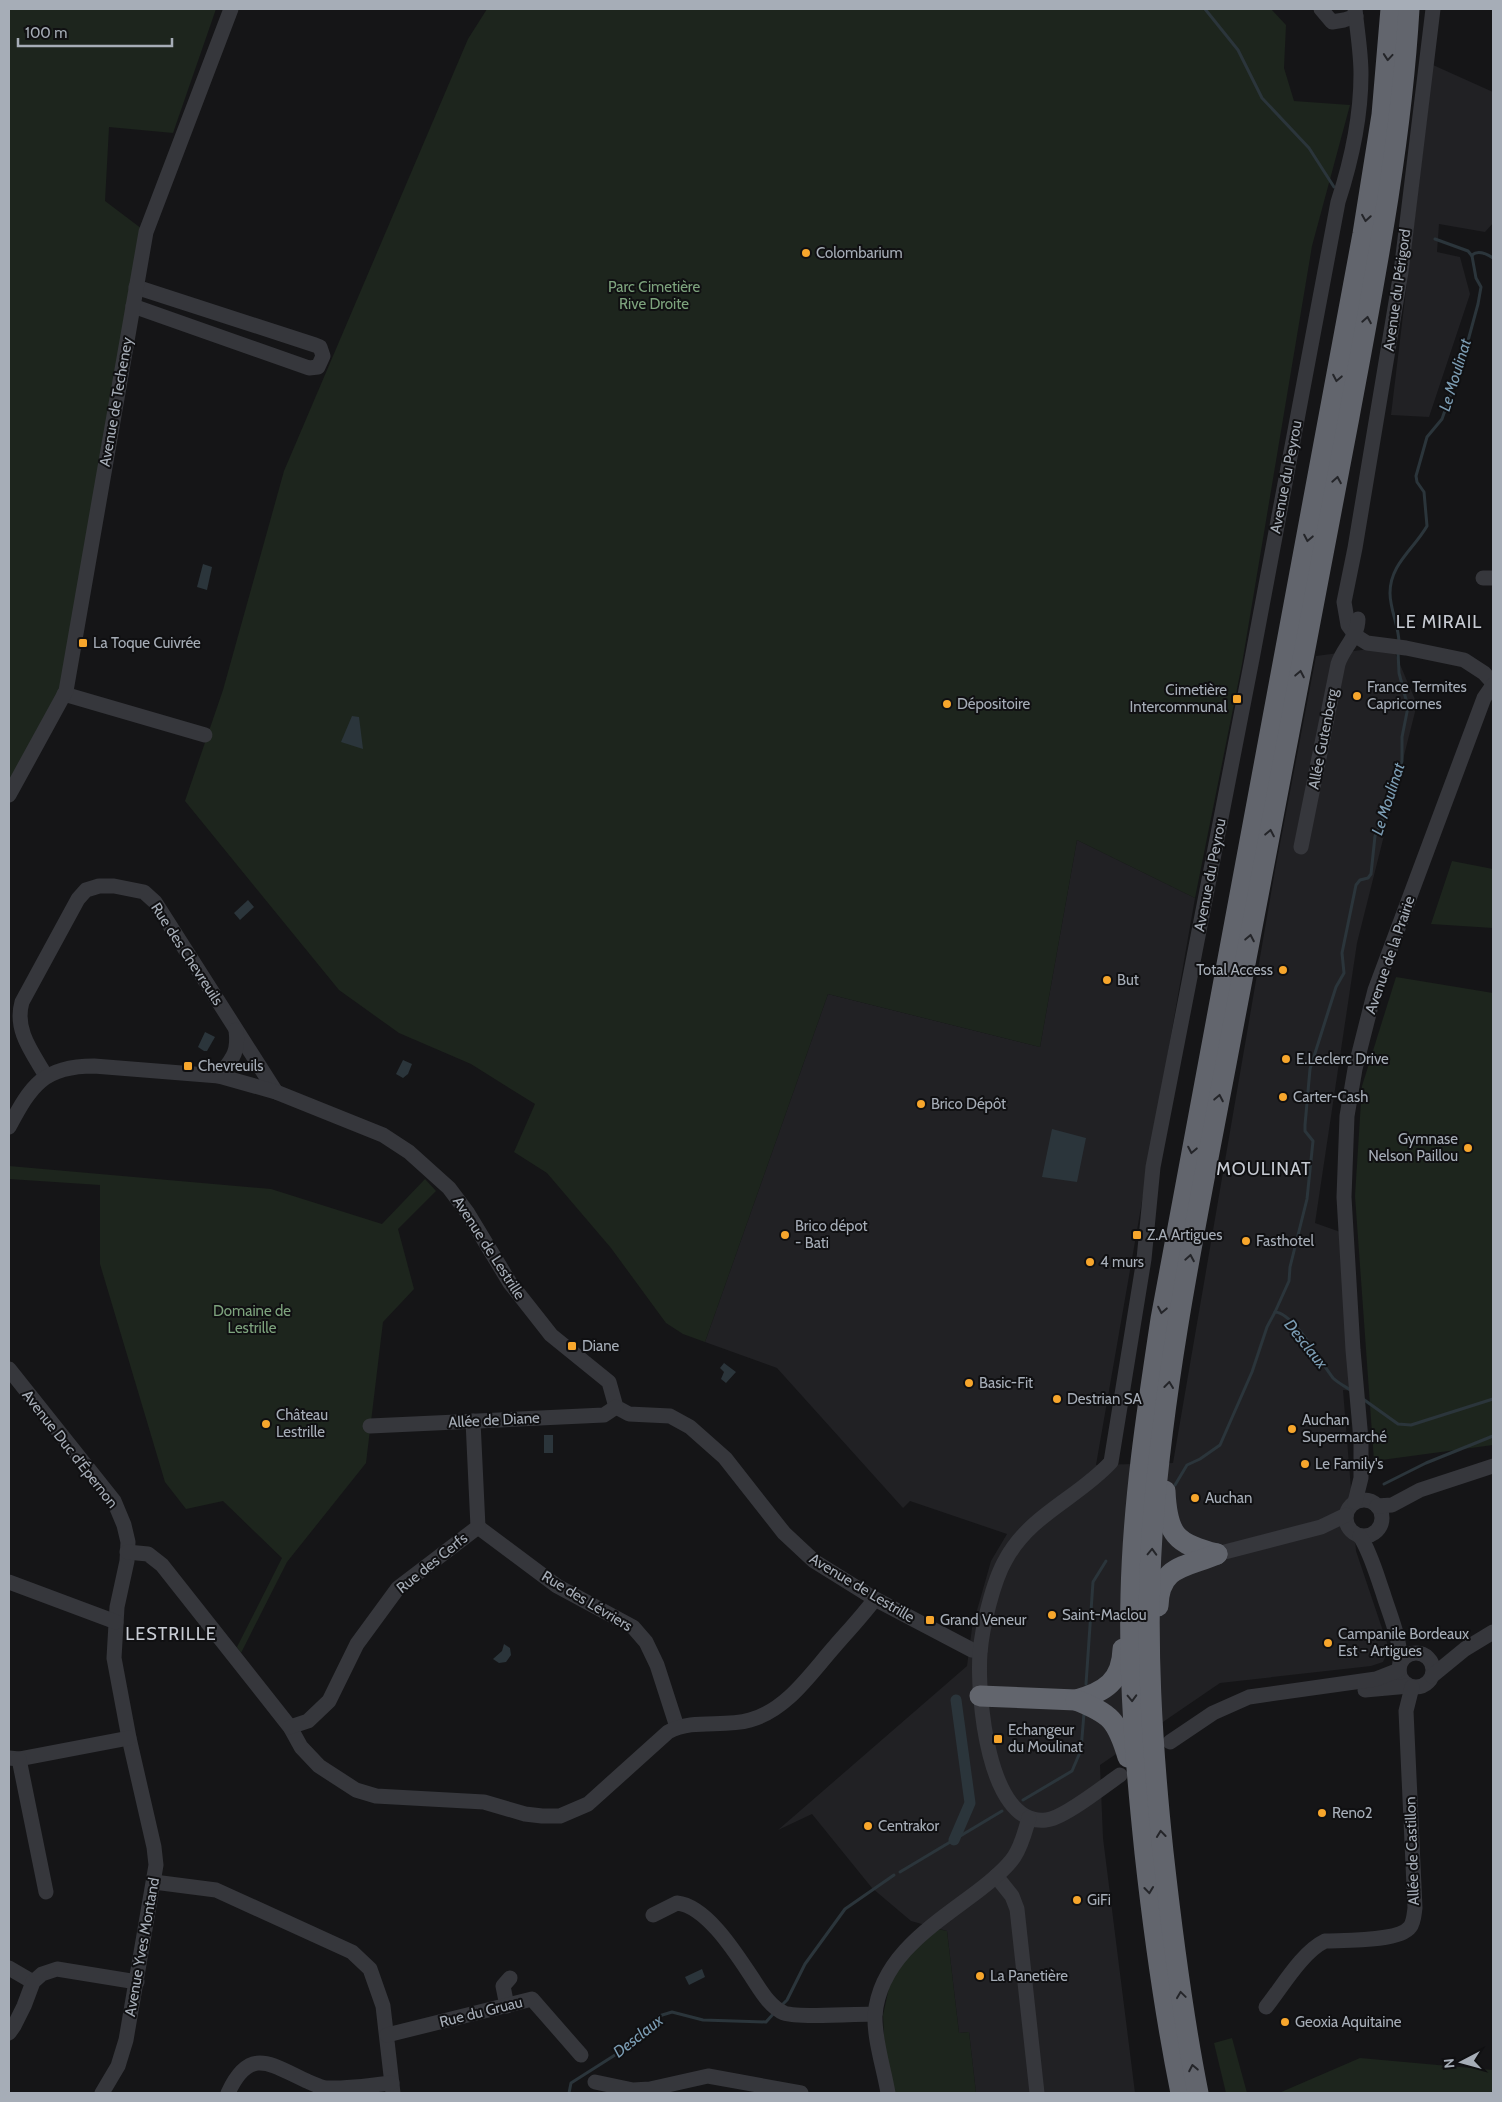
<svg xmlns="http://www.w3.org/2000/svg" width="1502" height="2102" font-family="Cabin,sans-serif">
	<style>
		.built { fill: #212124 }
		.green { fill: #1d251d }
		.water { fill: #2b353b }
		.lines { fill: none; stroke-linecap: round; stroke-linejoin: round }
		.stream { stroke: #2b353b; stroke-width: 3 }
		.canal { stroke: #2b353b; stroke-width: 11 }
		.minor { stroke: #36373c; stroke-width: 15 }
		.highway { stroke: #62656d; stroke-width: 21 }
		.oneway { stroke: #242529 }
		.poi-dot { fill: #f7a62c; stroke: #101012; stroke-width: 2 }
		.labels { text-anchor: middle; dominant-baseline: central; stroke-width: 4; stroke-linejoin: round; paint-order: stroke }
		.poi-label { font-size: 15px; fill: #a6adb7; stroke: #101012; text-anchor: start }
		.park-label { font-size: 15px; fill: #7da37d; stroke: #101012 }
		.street-label { font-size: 15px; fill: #a6adb7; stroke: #101012 }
		.water-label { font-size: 16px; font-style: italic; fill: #7c9db4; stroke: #101012 }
		.quarter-label { font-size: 18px; letter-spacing: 1px; fill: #c7cbd3; stroke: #101012 }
	</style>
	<rect width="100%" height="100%" fill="#151517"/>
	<g class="built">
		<path d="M1433,65L1493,92V223L1485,232L1439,224L1437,252L1460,257L1470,294L1429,417L1391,415Z"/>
		<path d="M1392,646L1417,704L1357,943L1315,1223L1346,1234L1357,1391L1343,1390L1356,1551L1389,1649L1383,1662L1371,1666L1220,1683L1100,1765L1103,1838L1135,2093H976L969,2032L959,2033L947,1931L911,1921L872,1888L812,1814L778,1830L967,1666L972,1628L991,1561L1007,1534L910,1501L903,1508L777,1368L705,1342L828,994L1040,1047L1077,840L1195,898L1096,1465L1173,1463L1275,870L1316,656Z"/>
	</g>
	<g class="green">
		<path d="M9,9H216L173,133L109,127L105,201L146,232L66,691L9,795Z"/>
		<path d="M487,9H1271L1286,25L1284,68L1294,101L1350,105L1312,246L1242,664L1195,898L1077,840L1040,1047L828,994L705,1342L683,1334L666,1323L611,1248L547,1173L514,1152L535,1104L471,1064L399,1033L339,990L185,801L223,690L284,471L468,39Z"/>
		<path d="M1452,861L1493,869V928L1431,924Z"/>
		<path d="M1396,977L1493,993V1445L1374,1461L1355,1196L1362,1086Z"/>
		<path d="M9,1166L271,1189L382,1224L425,1179L436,1191L398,1229L414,1289L383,1322L366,1463L287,1562L241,1653L237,1647L282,1558L223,1501L186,1509L165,1482L100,1264V1185L9,1179Z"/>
		<path d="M938,1929L947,1931L959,2033L969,2032L976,2093H891L885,2056L883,2015L892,1974L906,1959Z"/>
		<path d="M1232,2038L1247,2093H1226L1214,2043Z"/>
		<path d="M1360,2058L1493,2070V2093H1279Z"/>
	</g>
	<g class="water">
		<path d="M203,564L212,567L207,590L197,587Z"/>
		<path d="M352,716L359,717L363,749L341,742Z"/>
		<path d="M248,900L254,907L240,920L234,913Z"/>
		<path d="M205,1032L215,1037L207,1051H204L198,1047Z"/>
		<path d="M403,1060L412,1064L408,1074L403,1078L396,1074Z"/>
		<path d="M1052,1129L1086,1138L1077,1182L1042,1177Z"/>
		<path d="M724,1363L736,1372L726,1383L721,1379L724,1372L720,1368Z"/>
		<rect x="544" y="1435" width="9" height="18"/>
		<path d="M504,1644L510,1648L511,1655L506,1662L499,1663L493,1659L502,1651Z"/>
		<path d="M702,1969L705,1977L689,1985L685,1977Z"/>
	</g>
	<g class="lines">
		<g class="stream">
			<path d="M1205,9L1238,50L1262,98L1309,148L1334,187"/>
			<path d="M1435,239L1468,251L1472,256"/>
			<path d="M1472,255C1478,250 1487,254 1493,258"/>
			<path d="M1399,643C1399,626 1390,610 1390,593C1390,564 1414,549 1427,526L1424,492L1417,482L1416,476L1427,437L1442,419L1463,359L1478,304L1481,287L1476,278L1472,256"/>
			<path d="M1275,1312L1289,1281L1290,1267L1307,1199L1313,1141L1305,1131V1125L1310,1069L1336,987L1344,973L1342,953L1356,885L1360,880L1368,878L1371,874L1375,836L1386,812L1402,761V737L1408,707L1399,673L1398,652"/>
			<path d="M1363,1399L1398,1424L1411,1425L1493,1399"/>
			<path d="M1384,1484L1426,1463L1493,1436"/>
			<path d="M1175,1485L1187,1465L1200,1459L1220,1445L1252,1372L1267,1327L1275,1312C1294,1313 1321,1363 1333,1378C1338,1383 1346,1387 1352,1391"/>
			<path d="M1086,1684L1093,1582L1106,1561"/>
			<path d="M1023,1800L1072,1771L1081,1750L1084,1713"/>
			<path d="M900,1872L1002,1811"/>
			<path d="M781,2006L787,2000L805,1964L845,1909L894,1875"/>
			<path d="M569,2093L571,2083L637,2041L659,2016L672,2012L703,2020L766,2022L775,2012"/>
		</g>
		<path class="canal" d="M954,1840L970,1803L956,1700"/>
		<g class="minor">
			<path d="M1321,9L1332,22L1344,20L1356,16"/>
			<path d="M1433,9L1401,272L1355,548L1344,602L1348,625L1356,636L1367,643L1406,648L1464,660L1484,673L1493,683"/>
			<path d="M133,306L309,368L318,367L323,356L320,347L315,345L136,287"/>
			<path d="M1483,578H1493"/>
			<path d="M64,694L205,735"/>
			<path d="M9,795L66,691L146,232L231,9"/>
			<path d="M1301,847L1338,664C1343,648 1358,637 1358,619"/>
			<path d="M46,1076C32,1052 14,1030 22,1002L78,899L86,890L99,886H114L144,892L155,902L276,1092"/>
			<path d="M219,1076C232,1059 239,1053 236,1030"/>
			<path d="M9,1127C31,1086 43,1066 94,1066L219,1076L276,1092L383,1135L409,1152L449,1188L467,1212L510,1283L551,1335L609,1382L616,1407L629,1414L670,1416L690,1427L725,1458L784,1533L814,1561L875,1599L972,1650L980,1651"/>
			<path d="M9,1369L114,1501L124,1525L128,1542L127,1561L117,1607L114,1658L129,1738L154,1847L156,1865L126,2040L118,2066L102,2093"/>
			<path d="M370,1426L604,1415L616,1407"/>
			<circle cx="1364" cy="1518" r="18"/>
			<path d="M1355,1502L1361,1478V1440L1353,1350L1344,1197L1347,1116L1355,1069L1375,990L1484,698L1493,685"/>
			<path d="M1377,1506L1392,1505L1420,1490L1493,1466"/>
			<path d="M478,1527L557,1586L633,1627L646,1642L657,1665L677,1727"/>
			<path d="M1360,1536C1371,1554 1376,1573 1383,1593C1390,1616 1401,1639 1400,1664"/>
			<path d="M127,1552L148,1554L162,1565L290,1727L301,1747L319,1766L356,1790L376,1796L484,1802L525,1814L542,1816H560L588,1804L668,1732C694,1718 722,1728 750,1720C787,1710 811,1673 835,1646C849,1630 863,1615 875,1599"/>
			<path d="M1217,1554L1321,1527L1346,1515"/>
			<path d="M9,1582L116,1622"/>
			<circle cx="1416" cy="1670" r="17"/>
			<path d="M1432,1676L1465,1649L1493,1632"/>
			<path d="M1365,1690L1409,1686"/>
			<path d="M290,1727L308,1721L329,1701L357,1644L398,1588L478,1527L473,1421"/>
			<path d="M1170,1742L1213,1713L1249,1697L1376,1679L1399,1670"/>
			<path d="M9,1758L19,1759L129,1738"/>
			<path d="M19,1759L46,1892"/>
			<path d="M1120,1775C1104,1786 1063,1819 1046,1820C987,1827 977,1693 980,1653C982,1628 993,1581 1006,1559C1031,1514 1078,1498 1111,1462L1144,1259L1153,1167L1252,659L1338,202C1351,162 1361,116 1361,74C1361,52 1357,30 1355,9"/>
			<path d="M996,1876L1012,1896L1017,1909L1037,2093"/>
			<path d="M154,1882L216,1890L352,1952L370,1969L383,2006L393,2093"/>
			<path d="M653,1915L677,1903C707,1906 737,1955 753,1979C761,1991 770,2007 784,2013C798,2018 857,2014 875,2014"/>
			<path d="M9,1968L33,1982"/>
			<path d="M507,2006L503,1986L510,1978"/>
			<path d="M1266,2007C1282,1987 1302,1952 1325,1941C1344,1940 1399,1942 1410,1927C1414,1922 1414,1914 1415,1908L1406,1711L1412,1687"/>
			<path d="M9,2033L14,2026L24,2006L33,1982L42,1974L57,1969L137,1982"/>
			<path d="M387,2035L532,1999L581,2055"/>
			<path d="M595,2082L633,2090L650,2089L708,2076L801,2093"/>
			<path d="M228,2093C250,2045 271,2065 309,2082C314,2084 321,2088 327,2088C348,2089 371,2085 392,2083"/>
			<path d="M888,2093C884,2069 874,2039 875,2015C880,1956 936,1923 978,1891C991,1881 1005,1870 1014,1857C1022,1845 1025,1831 1029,1818"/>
		</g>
		<g class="highway">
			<path d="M1165,1491C1167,1534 1175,1544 1217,1554"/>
			<path d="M1158,1606C1159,1565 1187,1567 1217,1554"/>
			<path d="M980,1696L1076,1700C1105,1692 1122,1681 1123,1649"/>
			<path d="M1076,1700C1111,1714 1117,1720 1128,1757"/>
			<path d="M1181,2093C1165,2014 1154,1934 1145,1853C1136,1767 1129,1682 1131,1595C1133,1503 1147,1411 1161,1319L1363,234L1382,115L1391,9"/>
			<path d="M1198,2093C1182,2013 1172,1933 1163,1852C1152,1747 1145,1640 1152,1535C1164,1372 1198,1212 1228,1053C1268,841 1309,629 1349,417C1374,282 1401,147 1409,9"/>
		</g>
	</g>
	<defs><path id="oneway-chevron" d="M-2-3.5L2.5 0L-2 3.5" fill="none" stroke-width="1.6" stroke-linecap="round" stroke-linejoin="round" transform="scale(1.25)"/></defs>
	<g class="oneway">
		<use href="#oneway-chevron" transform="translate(1388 57) rotate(95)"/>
		<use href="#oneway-chevron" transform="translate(1366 218) rotate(99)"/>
		<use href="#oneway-chevron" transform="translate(1367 320) rotate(-80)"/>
		<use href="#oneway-chevron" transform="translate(1337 378) rotate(101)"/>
		<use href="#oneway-chevron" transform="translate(1337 480) rotate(-80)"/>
		<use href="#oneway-chevron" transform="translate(1308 538) rotate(101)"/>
		<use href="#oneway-chevron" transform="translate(1300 674) rotate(-79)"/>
		<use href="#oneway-chevron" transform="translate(1270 833) rotate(-79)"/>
		<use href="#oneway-chevron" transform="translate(1250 938) rotate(-79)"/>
		<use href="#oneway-chevron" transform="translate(1219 1098) rotate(-79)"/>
		<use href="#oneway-chevron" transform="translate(1192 1150) rotate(101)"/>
		<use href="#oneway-chevron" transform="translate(1190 1258) rotate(-80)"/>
		<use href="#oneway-chevron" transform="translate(1162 1310) rotate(101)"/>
		<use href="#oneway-chevron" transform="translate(1169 1385) rotate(-83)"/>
		<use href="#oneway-chevron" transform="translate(1152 1552) rotate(-88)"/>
		<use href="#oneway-chevron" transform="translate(1132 1698) rotate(88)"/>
		<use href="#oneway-chevron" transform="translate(1161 1834) rotate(-96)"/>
		<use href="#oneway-chevron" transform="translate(1149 1890) rotate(84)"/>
		<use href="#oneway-chevron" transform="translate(1181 1995) rotate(-98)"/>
		<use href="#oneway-chevron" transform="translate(1193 2068) rotate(-101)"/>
	</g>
	<g class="poi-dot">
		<circle cx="806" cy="253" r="5"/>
		<rect x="78" y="638" width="10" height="10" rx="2.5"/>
		<circle cx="1357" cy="696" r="5"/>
		<rect x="1232" y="694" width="10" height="10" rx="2.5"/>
		<circle cx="947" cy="704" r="5"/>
		<circle cx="1283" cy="970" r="5"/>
		<circle cx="1107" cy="980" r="5"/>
		<circle cx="1286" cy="1059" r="5"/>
		<rect x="183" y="1061" width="10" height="10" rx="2.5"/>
		<circle cx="1283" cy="1097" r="5"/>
		<circle cx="921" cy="1104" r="5"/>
		<circle cx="1468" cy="1148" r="5"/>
		<circle cx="785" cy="1235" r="5"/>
		<rect x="1132" y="1230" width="10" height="10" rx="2.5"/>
		<circle cx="1246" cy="1241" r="5"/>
		<circle cx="1090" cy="1262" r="5"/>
		<rect x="567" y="1341" width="10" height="10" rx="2.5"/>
		<circle cx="969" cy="1383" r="5"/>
		<circle cx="1057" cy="1399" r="5"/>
		<circle cx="266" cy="1424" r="5"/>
		<circle cx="1292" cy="1429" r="5"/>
		<circle cx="1305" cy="1464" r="5"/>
		<circle cx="1195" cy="1498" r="5"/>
		<circle cx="1052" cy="1615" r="5"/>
		<rect x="925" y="1615" width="10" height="10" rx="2.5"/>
		<circle cx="1328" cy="1643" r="5"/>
		<rect x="993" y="1734" width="10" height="10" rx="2.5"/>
		<circle cx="1322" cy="1813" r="5"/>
		<circle cx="868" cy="1826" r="5"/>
		<circle cx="1077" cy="1900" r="5"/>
		<circle cx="980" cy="1976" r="5"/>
		<circle cx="1285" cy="2022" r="5"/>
	</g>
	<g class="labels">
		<g class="poi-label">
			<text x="816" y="253">Colombarium</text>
			<text x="93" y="643">La Toque Cuivrée</text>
			<text x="1367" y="687">France Termites<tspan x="1367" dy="17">Capricornes</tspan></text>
			<text x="1227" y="690" text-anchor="end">Cimetière<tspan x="1227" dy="17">Intercommunal</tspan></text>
			<text x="957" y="704">Dépositoire</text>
			<text x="1273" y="970" text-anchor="end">Total Access</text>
			<text x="1117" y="980">But</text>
			<text x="1296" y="1059">E.Leclerc Drive</text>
			<text x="198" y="1066">Chevreuils</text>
			<text x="1293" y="1097">Carter-Cash</text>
			<text x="931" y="1104">Brico Dépôt</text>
			<text x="1458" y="1139" text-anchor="end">Gymnase<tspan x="1458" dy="17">Nelson Paillou</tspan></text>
			<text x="795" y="1226">Brico dépot<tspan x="795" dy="17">- Bati</tspan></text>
			<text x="1147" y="1235">Z.A Artigues</text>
			<text x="1256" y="1241">Fasthotel</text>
			<text x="1100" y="1262">4 murs</text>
			<text x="582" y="1346">Diane</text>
			<text x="979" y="1383">Basic-Fit</text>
			<text x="1067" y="1399">Destrian SA</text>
			<text x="276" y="1415">Château<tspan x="276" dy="17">Lestrille</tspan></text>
			<text x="1302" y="1420">Auchan<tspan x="1302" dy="17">Supermarché</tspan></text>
			<text x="1315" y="1464">Le Family's</text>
			<text x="1205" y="1498">Auchan</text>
			<text x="1062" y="1615">Saint-Maclou</text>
			<text x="940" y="1620">Grand Veneur</text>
			<text x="1338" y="1634">Campanile Bordeaux<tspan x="1338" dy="17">Est - Artigues</tspan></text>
			<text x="1008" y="1730">Echangeur<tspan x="1008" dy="17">du Moulinat</tspan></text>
			<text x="1332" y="1813">Reno2</text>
			<text x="878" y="1826">Centrakor</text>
			<text x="1087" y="1900">GiFi</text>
			<text x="990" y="1976">La Panetière</text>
			<text x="1295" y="2022">Geoxia Aquitaine</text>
		</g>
		<g class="park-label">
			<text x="654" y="287">Parc Cimetière<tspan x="654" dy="17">Rive Droite</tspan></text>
			<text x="252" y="1311">Domaine de<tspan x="252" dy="17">Lestrille</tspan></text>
		</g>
		<g class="street-label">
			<text transform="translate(1397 290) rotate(-82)">Avenue du Périgord</text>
			<text transform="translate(116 402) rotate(-80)">Avenue de Techeney</text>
			<text transform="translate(1286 477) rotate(-79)">Avenue du Peyrou</text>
			<text transform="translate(1323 739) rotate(-79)">Allée Gutenberg</text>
			<text transform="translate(1210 875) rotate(-79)">Avenue du Peyrou</text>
			<text transform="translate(187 954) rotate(57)">Rue des Chevreuils</text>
			<text transform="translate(1390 955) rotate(-71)">Avenue de la Prairie</text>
			<text transform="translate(489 1248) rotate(57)">Avenue de Lestrille</text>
			<text transform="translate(494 1420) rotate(-3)">Allée de Diane</text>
			<text transform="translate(70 1449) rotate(52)">Avenue Duc d'Épernon</text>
			<text transform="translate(432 1563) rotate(-39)">Rue des Cerfs</text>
			<text transform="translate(862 1588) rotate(31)">Avenue de Lestrille</text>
			<text transform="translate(587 1601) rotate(31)">Rue des Lévriers</text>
			<text transform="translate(1412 1851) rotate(-92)">Allée de Castillon</text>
			<text transform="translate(142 1947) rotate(-80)">Avenue Yves Montand</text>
			<text transform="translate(481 2012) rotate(-14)">Rue du Gruau</text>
		</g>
		<g class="water-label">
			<text transform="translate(1455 375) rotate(-73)">Le Moulinat</text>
			<text transform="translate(1388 799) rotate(-72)">Le Moulinat</text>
			<text transform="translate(1306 1344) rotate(51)">Desclaux</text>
			<text transform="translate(638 2036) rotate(-38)">Desclaux</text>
		</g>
		<g class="quarter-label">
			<text x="1439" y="622">LE MIRAIL</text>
			<text x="1264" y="1169">MOULINAT</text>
			<text x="171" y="1634">LESTRILLE</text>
		</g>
	</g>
	<rect width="1502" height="2102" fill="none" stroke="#a6adb7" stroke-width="20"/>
	<g transform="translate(1462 2062) rotate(264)" stroke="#101012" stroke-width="4" paint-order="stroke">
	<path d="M0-4L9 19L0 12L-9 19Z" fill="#a6adb7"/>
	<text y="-8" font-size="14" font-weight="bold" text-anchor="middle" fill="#a6adb7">N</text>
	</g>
	<path d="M18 38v8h154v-8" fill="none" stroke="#a6adb7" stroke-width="2.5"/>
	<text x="25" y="38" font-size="15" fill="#a6adb7" stroke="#101012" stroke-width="4" paint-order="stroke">100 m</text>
</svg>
